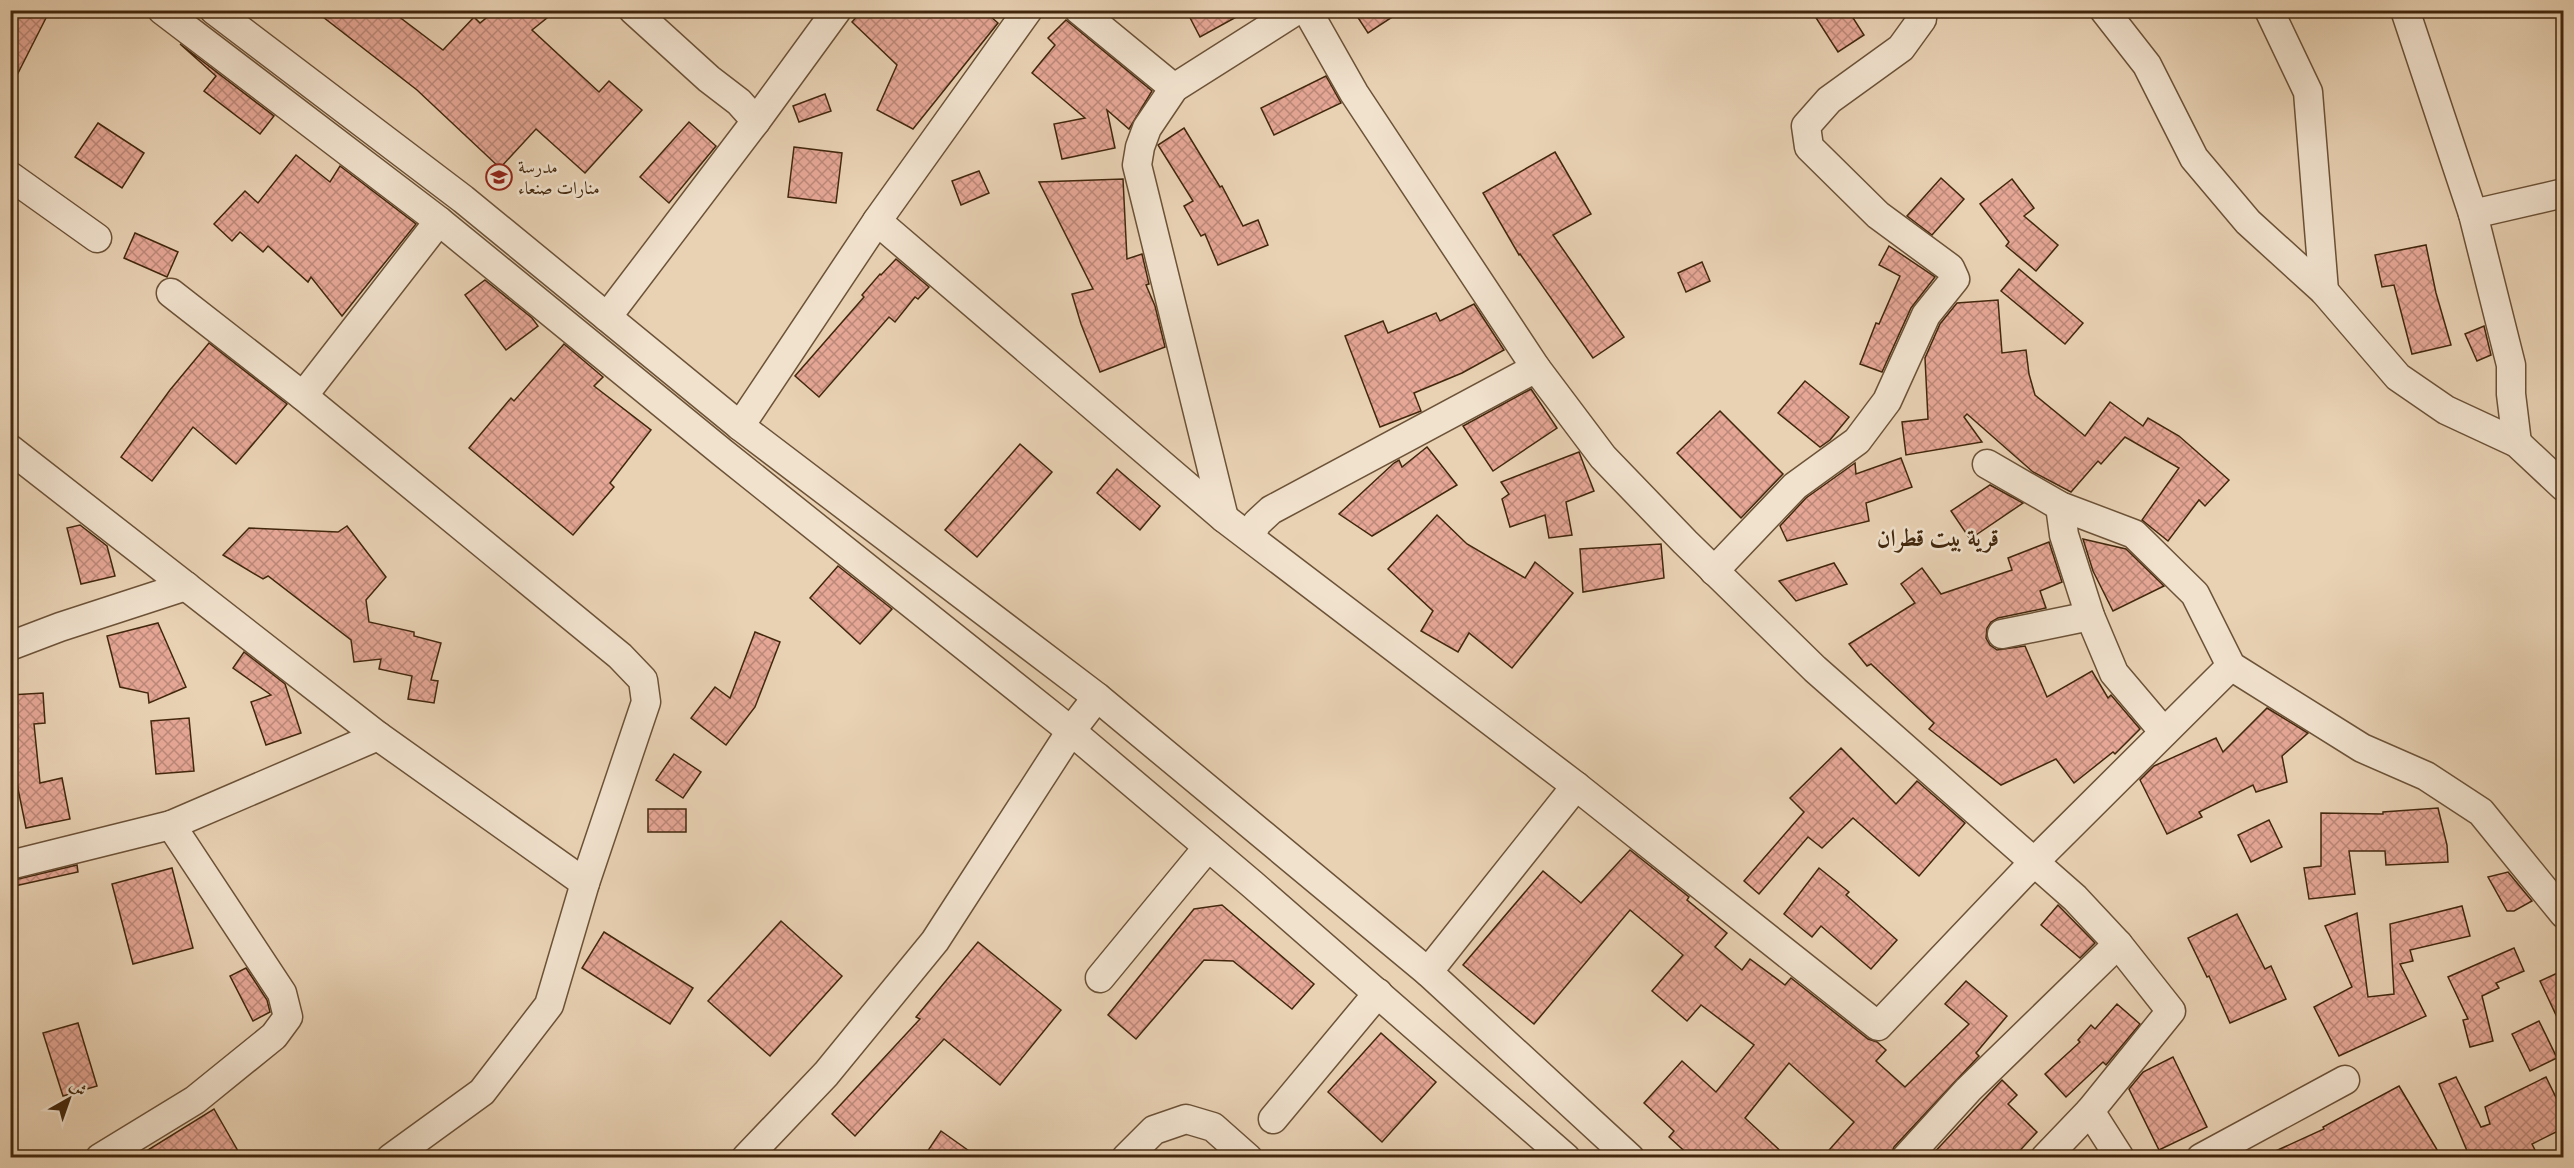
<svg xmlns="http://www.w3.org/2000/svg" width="2574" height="1168" font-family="'IM FELL French Canon',Amiri,serif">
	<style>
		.building { fill: url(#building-cross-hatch); stroke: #42270d; stroke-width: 1.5 }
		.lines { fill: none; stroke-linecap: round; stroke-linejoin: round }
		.minor-casing { stroke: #6c5237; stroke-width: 31 }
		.minor { stroke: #f1e2ce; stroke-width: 28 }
		.labels { text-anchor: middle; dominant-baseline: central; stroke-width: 5; stroke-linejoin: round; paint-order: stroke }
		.poi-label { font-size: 18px; fill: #42270d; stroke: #f1e2ce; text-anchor: start }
		.district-label { font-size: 24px; font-weight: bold; fill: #42270d; stroke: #f1e2ce }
	</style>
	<defs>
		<pattern id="building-cross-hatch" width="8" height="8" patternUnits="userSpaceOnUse" patternTransform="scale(1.5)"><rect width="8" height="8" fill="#e6a796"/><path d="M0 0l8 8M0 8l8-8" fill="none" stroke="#bc8879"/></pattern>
	</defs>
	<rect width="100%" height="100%" fill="#e9d2b4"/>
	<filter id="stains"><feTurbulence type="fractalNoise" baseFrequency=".00333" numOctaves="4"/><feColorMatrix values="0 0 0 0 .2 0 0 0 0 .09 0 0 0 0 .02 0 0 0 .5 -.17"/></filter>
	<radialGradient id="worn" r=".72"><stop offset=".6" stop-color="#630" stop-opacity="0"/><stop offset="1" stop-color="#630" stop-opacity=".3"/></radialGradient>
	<g class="building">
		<path d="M10,10H50L10,89Z"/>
		<path d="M314,10H390L443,50L474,17L480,23L496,10H557L532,30L599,92L609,81L642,110L585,173L536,129L500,168L417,90Z"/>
		<path d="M863,10H983L998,23L913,129L877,110L897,65L852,22Z"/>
		<path d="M1186,10H1249L1200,37Z"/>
		<path d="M1353,10H1403L1368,33Z"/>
		<path d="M1811,10H1848L1864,35L1838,52Z"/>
		<path d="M1066,20L1152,91L1129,129L1107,110L1115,148L1062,159L1054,124L1085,118L1032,73L1055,45L1048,38Z"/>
		<path d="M180,44L274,116L260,134L204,91L216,76Z"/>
		<path d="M1326,76L1341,103L1274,135L1261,108Z"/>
		<path d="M825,94L831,111L799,122L793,106Z"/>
		<path d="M689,122L716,146L669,203L640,177Z"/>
		<path d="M98,123L144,153L122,188L75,157Z"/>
		<path d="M1184,128L1220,187L1222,186L1243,226L1258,220L1268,245L1218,265L1205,234L1201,236L1184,206L1193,201L1158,145Z"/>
		<path d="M794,147L842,153L836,203L788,197Z"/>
		<path d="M1555,152L1591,214L1553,235L1624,337L1593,358L1520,254L1519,255L1483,193Z"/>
		<path d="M296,155L330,182L340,166L416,224L342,316L311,277L308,282L268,246L263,252L240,232L232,241L214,224L245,191L258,203Z"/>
		<path d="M979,171L989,193L961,205L952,181Z"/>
		<path d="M1941,178L1964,199L1932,235L1907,216Z"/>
		<path d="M1123,179L1127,259L1142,254L1149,284L1146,285L1155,306L1165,347L1100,372L1081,324L1072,294L1093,289L1039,182Z"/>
		<path d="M2012,179L2034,208L2024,216L2058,245L2036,271L2006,246L2009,242L1980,204Z"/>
		<path d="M135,233L178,252L167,277L124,258Z"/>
		<path d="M2426,245L2436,293L2451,345L2412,354L2394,285L2382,287L2375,255Z"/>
		<path d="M1889,246L1935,277L1911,308L1882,372L1860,364L1876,323L1879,324L1900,276L1879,265Z"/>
		<path d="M896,259L929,287L918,299L915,297L895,322L889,317L819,397L795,376L864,297L862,295L880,274L881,275Z"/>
		<path d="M1702,262L1710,281L1686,292L1678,273Z"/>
		<path d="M2019,269L2083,323L2065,344L2001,291Z"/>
		<path d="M485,280L532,318L538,326L506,350L465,295Z"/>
		<path d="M1998,300L2002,353L2026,350L2029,374L2035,395L2085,436L2110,402L2143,426L2148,418L2179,436L2229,480L2205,506L2199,500L2168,541L2142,520L2179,468L2125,437L2101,464L2098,461L2071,492L2033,472L1967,414L1964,417L1982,442L1906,455L1902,422L1928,419L1925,358L1940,324L1957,303Z"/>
		<path d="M1474,304L1504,350L1462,373L1414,393L1421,411L1380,427L1345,336L1383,321L1388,333L1436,313L1440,321Z"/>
		<path d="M2484,326L2491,355L2477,361L2465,334Z"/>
		<path d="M209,343L287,404L236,464L193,427L152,481L121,457L170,390Z"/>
		<path d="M564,344L603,377L594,386L651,430L610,483L614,487L573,535L469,448L511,398L514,401Z"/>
		<path d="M1805,381L1849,417L1830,440L1820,447L1778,413Z"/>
		<path d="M1531,389L1557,428L1493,471L1463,426Z"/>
		<path d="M1720,411L1783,474L1741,518L1677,453Z"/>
		<path d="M1020,444L1052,472L977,557L945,530Z"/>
		<path d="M1427,447L1457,485L1372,536L1339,514L1394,463L1399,460L1402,467Z"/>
		<path d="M1579,452L1594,491L1566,502L1572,535L1549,538L1545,515L1510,527L1502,499L1509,494L1501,482Z"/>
		<path d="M1901,458L1912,487L1866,503L1869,521L1787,541L1780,526L1806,498L1855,463L1856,474Z"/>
		<path d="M1117,469L1160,506L1140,530L1097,493Z"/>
		<path d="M1990,485L2023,503L1970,539L1951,511Z"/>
		<path d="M1437,515L1467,544L1525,578L1535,562L1573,593L1512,668L1469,633L1458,652L1421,631L1433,611L1388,569Z"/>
		<path d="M80,525L107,546L115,576L81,584L67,528Z"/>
		<path d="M347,526L386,577L366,600L369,622L414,632V636L441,643L431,680L438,681L434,703L408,699L412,676L379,669L381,659L354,662L351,640L268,576L263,579L223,555L249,528L338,532Z"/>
		<path d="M2083,539L2126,549L2164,586L2113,611L2093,571Z"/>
		<path d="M2049,542L2062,582L2040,591L2046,608L1998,618L1991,622L1987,628L1986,638L1990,645L1997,650L2025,646L2047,697L2092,671L2108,698L2111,695L2140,729L2115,754L2113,752L2074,783L2056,759L2001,785L1929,729L1934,723L1871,664L1867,666L1849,644L1915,603L1901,584L1922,568L1941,594L2012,570L2008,558Z"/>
		<path d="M1661,544L1664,578L1583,592L1580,549Z"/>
		<path d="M1834,563L1847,584L1796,601L1779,581Z"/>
		<path d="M838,566L892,609L860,644L810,598Z"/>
		<path d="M158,623L186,687L149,703L148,693L120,687L107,636Z"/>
		<path d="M755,632L780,642L755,707L726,745L691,718L715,687L730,698Z"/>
		<path d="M244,652L285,684L301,733L266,745L251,702L271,695L233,668Z"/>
		<path d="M43,693L45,723L34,724L40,783L62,778L70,819L26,828L16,779H10V695Z"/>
		<path d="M2267,708L2308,733L2282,756L2287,782L2256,792L2253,785L2199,812L2202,817L2167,834L2140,780L2154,766L2216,738L2223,752Z"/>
		<path d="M189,718L194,771L156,774L151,721Z"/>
		<path d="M1841,748L1896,804L1917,781L1965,823L1919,876L1853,818L1822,848L1808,837L1759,894L1744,881L1804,812L1790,798Z"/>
		<path d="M674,754L701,772L683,798L656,780Z"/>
		<path d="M2438,808L2447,845L2448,862L2386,865L2385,851H2349L2355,894L2309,899L2304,868L2321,866V813L2383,814V812Z"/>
		<rect x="648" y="809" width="38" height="23"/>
		<path d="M2269,820L2282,847L2251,862L2238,835Z"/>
		<path d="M1630,850L1689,897L1687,900L1727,933L1715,947L1742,970L1750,959L1785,985L1791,978L1868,1039L1877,1042L1886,1050L1876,1061L1905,1087L1969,1024L1945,1004L1966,981L2007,1016L1976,1053L1979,1056L1894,1147L1890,1158H1822L1854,1122L1789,1063L1745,1118L1788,1158H1692L1669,1137L1674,1131L1644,1103L1682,1061L1716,1092L1754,1045L1701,1005L1687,1021L1652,991L1683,955L1630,910L1534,1024L1463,965L1543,871L1581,903Z"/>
		<path d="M77,865L78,872L10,887V881Z"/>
		<path d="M172,868L193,948L133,964L112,884Z"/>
		<path d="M1819,868L1849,892L1846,895L1897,940L1871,969L1821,926L1812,937L1784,914Z"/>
		<path d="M2508,872L2532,901L2514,911H2507L2488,877Z"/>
		<path d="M1222,905L1314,984L1292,1009L1233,961L1204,960L1136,1039L1108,1015L1194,909Z"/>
		<path d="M2058,905L2095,943L2080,958L2041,925Z"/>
		<path d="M2462,906L2470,936L2410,950L2413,961L2400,964L2426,1016L2339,1056L2314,1007L2352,987L2325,926L2357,913L2368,997L2394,994L2390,924Z"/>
		<path d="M2237,914L2265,969L2271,966L2286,999L2230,1023L2209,976L2207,977L2188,938Z"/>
		<path d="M781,921L842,976L770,1056L708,1001Z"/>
		<path d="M604,932L693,988L670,1024L582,968Z"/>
		<path d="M978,942L1061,1010L1000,1085L944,1039L855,1136L832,1114L920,1019L916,1017Z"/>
		<path d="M2514,948L2524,971L2496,983L2499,988L2482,996L2493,1041L2470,1047L2463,1020L2468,1019L2448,977Z"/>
		<path d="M246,968L267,1000L270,1012L253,1021L230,976Z"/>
		<path d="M2564,970V1032L2540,981Z"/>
		<path d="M2117,1004L2140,1024L2106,1065L2103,1062L2066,1097L2045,1074L2080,1042L2078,1040L2091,1025L2095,1029Z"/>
		<path d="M2539,1021L2557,1058L2530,1071L2512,1034Z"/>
		<path d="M78,1023L97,1086L63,1096L43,1033Z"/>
		<path d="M1381,1033L1436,1082L1382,1142L1328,1092Z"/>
		<path d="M2173,1057L2207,1127L2159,1150L2129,1089L2143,1072Z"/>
		<path d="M2456,1077L2481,1127L2490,1124L2485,1107L2546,1077L2564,1114V1128L2532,1144L2536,1152L2524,1158H2470L2439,1084Z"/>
		<path d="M2002,1080L2017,1095L2008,1104L2037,1132L2013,1158H1929Z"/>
		<path d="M2399,1086L2442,1158H2260L2324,1129L2323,1127Z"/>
		<path d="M214,1109L242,1158H135Z"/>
		<path d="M941,1131L979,1158H923Z"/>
	</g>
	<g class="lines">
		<g class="minor-casing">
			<g id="minor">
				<path d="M162,10L439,221L723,453L1071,731L1252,884L1566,1158"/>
				<path d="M214,10L463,199L740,426L1097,697L1428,972L1630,1158"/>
				<path d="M633,10L709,79L739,102L756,121L837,10"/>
				<path d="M1079,10L1174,88"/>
				<path d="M1307,10L1354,93L1536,368L1603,457L1685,542L1815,669L2075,898L2118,944L2171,1011L2090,1111L2045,1158"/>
				<path d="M2104,10L2147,65L2194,158L2248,222L2324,291L2398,377L2446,410L2517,443L2564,487"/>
				<path d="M2269,10L2308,92L2324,291"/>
				<path d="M2405,10L2473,214L2511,365V394L2517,443"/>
				<path d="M10,176L97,238"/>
				<path d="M2473,214L2564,193"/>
				<path d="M877,221L1224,518L1576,786L1878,1026L2035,861L2231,666"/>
				<path d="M171,293L303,396L620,656L643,680L646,702L585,883L549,1005L482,1092L391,1158"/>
				<path d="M607,317L756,121"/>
				<path d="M303,396L439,221"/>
				<path d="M740,426L877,221L1028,10"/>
				<path d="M10,449L378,736L585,883"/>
				<path d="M1987,464L2060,506L2134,534L2195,594L2231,666L2362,748L2426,776L2481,812L2564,914"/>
				<path d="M2060,506L2064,535L2090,616L2114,673L2164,732"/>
				<path d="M1224,518L1137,165L1140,147L1147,128L1174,88L1297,10"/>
				<path d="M1250,537L1257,523L1271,510L1536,368"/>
				<path d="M1714,571L1795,486L1857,441L1887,401L1926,315L1955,279L1950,268L1878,215L1809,147L1806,126L1829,100L1901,48L1922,19V10"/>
				<path d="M2002,634L2090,616"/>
				<path d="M10,646L60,627L186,586"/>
				<path d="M10,865L171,825L378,736"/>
				<path d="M1428,972L1576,786"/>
				<path d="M1100,978L1208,847"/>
				<path d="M2090,1111L2120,1158"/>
				<path d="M1273,1119L1378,993"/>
				<path d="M100,1158L195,1100L274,1036L288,1017L282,993L171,825"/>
				<path d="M746,1158L826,1074L935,941L1071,731L1097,697"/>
				<path d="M1126,1158L1154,1130L1186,1119L1213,1127L1248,1158"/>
				<path d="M1906,1158L1968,1090L2118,944"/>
				<path d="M2201,1158L2345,1080"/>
			</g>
		</g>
		<use href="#minor" class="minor"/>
	</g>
	<defs>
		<g id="school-ring" transform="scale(1.35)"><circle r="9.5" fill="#f1e2ce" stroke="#8f2418" stroke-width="1.5"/><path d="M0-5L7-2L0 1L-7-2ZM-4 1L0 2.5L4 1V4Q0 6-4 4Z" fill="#8f2418"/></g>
	</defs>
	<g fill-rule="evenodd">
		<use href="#school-ring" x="499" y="177"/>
	</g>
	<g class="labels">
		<g class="poi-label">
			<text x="518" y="167">مدرسة<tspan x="518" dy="21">منارات صنعاء</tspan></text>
		</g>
		<g class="district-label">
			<text x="1938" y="538">قرية بيت قطران</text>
		</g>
	</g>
	<rect width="2574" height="1168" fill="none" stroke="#e9d2b4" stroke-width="36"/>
	<rect x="12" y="12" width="2550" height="1144" fill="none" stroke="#42270d" stroke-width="3"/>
	<rect x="18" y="18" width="2538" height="1132" fill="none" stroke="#42270d" stroke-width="1.5"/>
	<g transform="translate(69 1099) rotate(40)" stroke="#f1e2ce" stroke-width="4.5" paint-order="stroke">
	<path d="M0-4.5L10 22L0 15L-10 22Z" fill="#42270d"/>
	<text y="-9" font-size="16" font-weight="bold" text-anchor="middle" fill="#42270d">ش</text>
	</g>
	<rect width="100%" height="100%" filter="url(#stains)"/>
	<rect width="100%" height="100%" fill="url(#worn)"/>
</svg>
